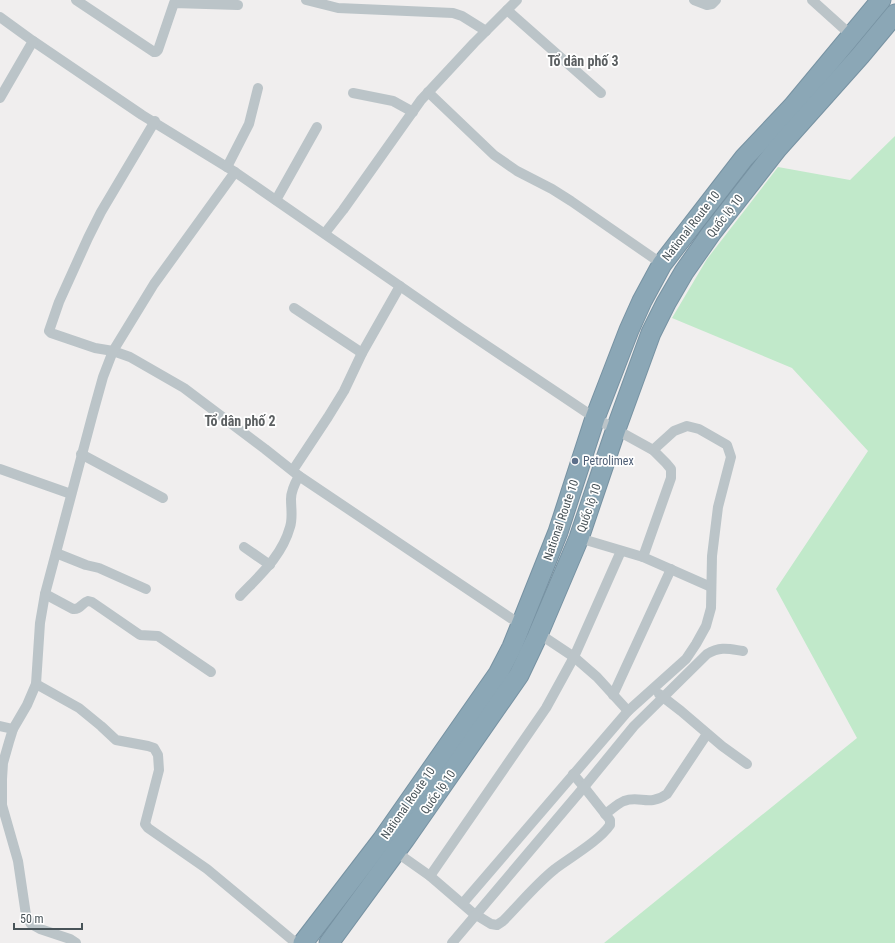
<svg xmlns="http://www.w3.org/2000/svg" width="895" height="943" font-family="'Roboto Condensed',sans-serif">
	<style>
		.green { fill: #c1e9ca }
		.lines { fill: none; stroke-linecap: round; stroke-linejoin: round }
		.highway-casing { stroke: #7792a2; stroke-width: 21 }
		.street { stroke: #bbc4c8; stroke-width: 10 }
		.highway { stroke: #8ba7b6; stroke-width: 19 }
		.service-dot { fill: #5c6f8a; stroke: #fff; stroke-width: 1.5 }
		.labels { text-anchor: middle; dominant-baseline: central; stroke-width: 3.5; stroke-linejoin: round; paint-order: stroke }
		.street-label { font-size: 12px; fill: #485358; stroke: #fff }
		.service-label { font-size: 12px; fill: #4e5e75; stroke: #fff; text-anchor: start }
		.quarter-label { font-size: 14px; font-weight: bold; fill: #5b5f61; stroke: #fff }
	</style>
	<rect width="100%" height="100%" fill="#f0eeee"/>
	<path class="green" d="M895,136V943H604L857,738L776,589L868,451L792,368L672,318L707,259L778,167L850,180Z"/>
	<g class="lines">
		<g class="highway-casing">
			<g id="highway">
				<path d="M303,943L382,840L498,674L512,647L558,532L595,418L629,330L642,301L662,264L744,158L793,106L881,0"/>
				<path d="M329,943L405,839L519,675L537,637L579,538L616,429L651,333L666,303L684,272L712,232L777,149L860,56L895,14"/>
			</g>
		</g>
		<g class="street">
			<path d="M76,0L154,52H156L158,50L174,3L238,5"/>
			<path d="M306,0L338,8L453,13L462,16L486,31"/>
			<path d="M694,0L707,5L712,4L716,0"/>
			<path d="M812,0L852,36"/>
			<path d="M507,10L601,93"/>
			<path d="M0,17L33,41L142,115L235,172L462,329L595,418L653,450L666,463L671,469V478L643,557"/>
			<path d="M428,92L494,155L517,171L552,189L571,201L662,264"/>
			<path d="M353,93L393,101L413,112"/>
			<path d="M0,98L33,41"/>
			<path d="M155,121L101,212L88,238L59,302L49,331L51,333L95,348L113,351L130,357L184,388L265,449L299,476L521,625"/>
			<path d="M227,167L249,124L258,88"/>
			<path d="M276,200L317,127"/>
			<path d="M325,233L343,210L421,100L474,43L517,0"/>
			<path d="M294,308L362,353"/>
			<path d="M81,454L163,498"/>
			<path d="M0,469L71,494"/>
			<path d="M293,470L328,417L344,391L362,353L400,286"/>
			<path d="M579,538L643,557L711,587"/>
			<path d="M244,547L270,565"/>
			<path d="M56,553L86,565L99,568L146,589"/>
			<path d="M45,594L73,609C81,610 81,603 88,601L92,602L140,635L158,636L211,672"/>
			<path d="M240,596C260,575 282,556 290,527C293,518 291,509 291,499C291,491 295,483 299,476"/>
			<path d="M538,633L574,657L597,677L628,711"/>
			<path d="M36,684L79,708L101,726L116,740L148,746L154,748L158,755L159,770L145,824L148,828L207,869L296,943"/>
			<path d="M659,694L681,711L722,746L747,764"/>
			<path d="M613,695L671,569"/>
			<path d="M0,726L13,729"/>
			<path d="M605,814C611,810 617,804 624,801C640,795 649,807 667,794L707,734"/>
			<path d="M396,852L430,876L473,913L491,924L497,925L503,921C520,904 536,884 555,869C571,857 599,841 610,825V820L584,787L573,774"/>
			<path d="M430,876L546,708L574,657L621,551"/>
			<path d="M463,903L628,711L686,659L696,644L706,626L711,608L712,556L718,507L731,457L727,445L699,429L687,426L674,431L653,450"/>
			<path d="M76,943L70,939L40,929L31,924L26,915L18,861L2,805V779L3,763L9,742L13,729L27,705L36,684L40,623L45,594L93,413L103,377L113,351L154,284L235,172"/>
			<path d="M452,943L584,787L634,726L707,654C721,646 729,649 743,651"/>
		</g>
		<use href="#highway" class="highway"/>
	</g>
	<circle class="service-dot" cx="575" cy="461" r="4"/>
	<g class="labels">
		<g class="street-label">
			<text transform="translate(725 216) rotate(-52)">Quốc lộ 10</text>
			<text transform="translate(691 226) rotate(-52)">National Route 10</text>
			<text transform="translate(589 508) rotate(-71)">Quốc lộ 10</text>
			<text transform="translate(561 520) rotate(-71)">National Route 10</text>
			<text transform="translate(438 792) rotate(-55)">Quốc lộ 10</text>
			<text transform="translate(408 803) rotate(-55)">National Route 10</text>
		</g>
		<g class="service-label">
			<text x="583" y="461">Petrolimex</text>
		</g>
		<g class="quarter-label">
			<text x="583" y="61">Tổ dân phố 3</text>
			<text x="240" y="421">Tổ dân phố 2</text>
		</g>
	</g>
	<path d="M14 923v6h68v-6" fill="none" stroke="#485358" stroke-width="2"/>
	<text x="20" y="923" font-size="12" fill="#485358" stroke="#ffffff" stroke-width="3" paint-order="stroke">50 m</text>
</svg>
